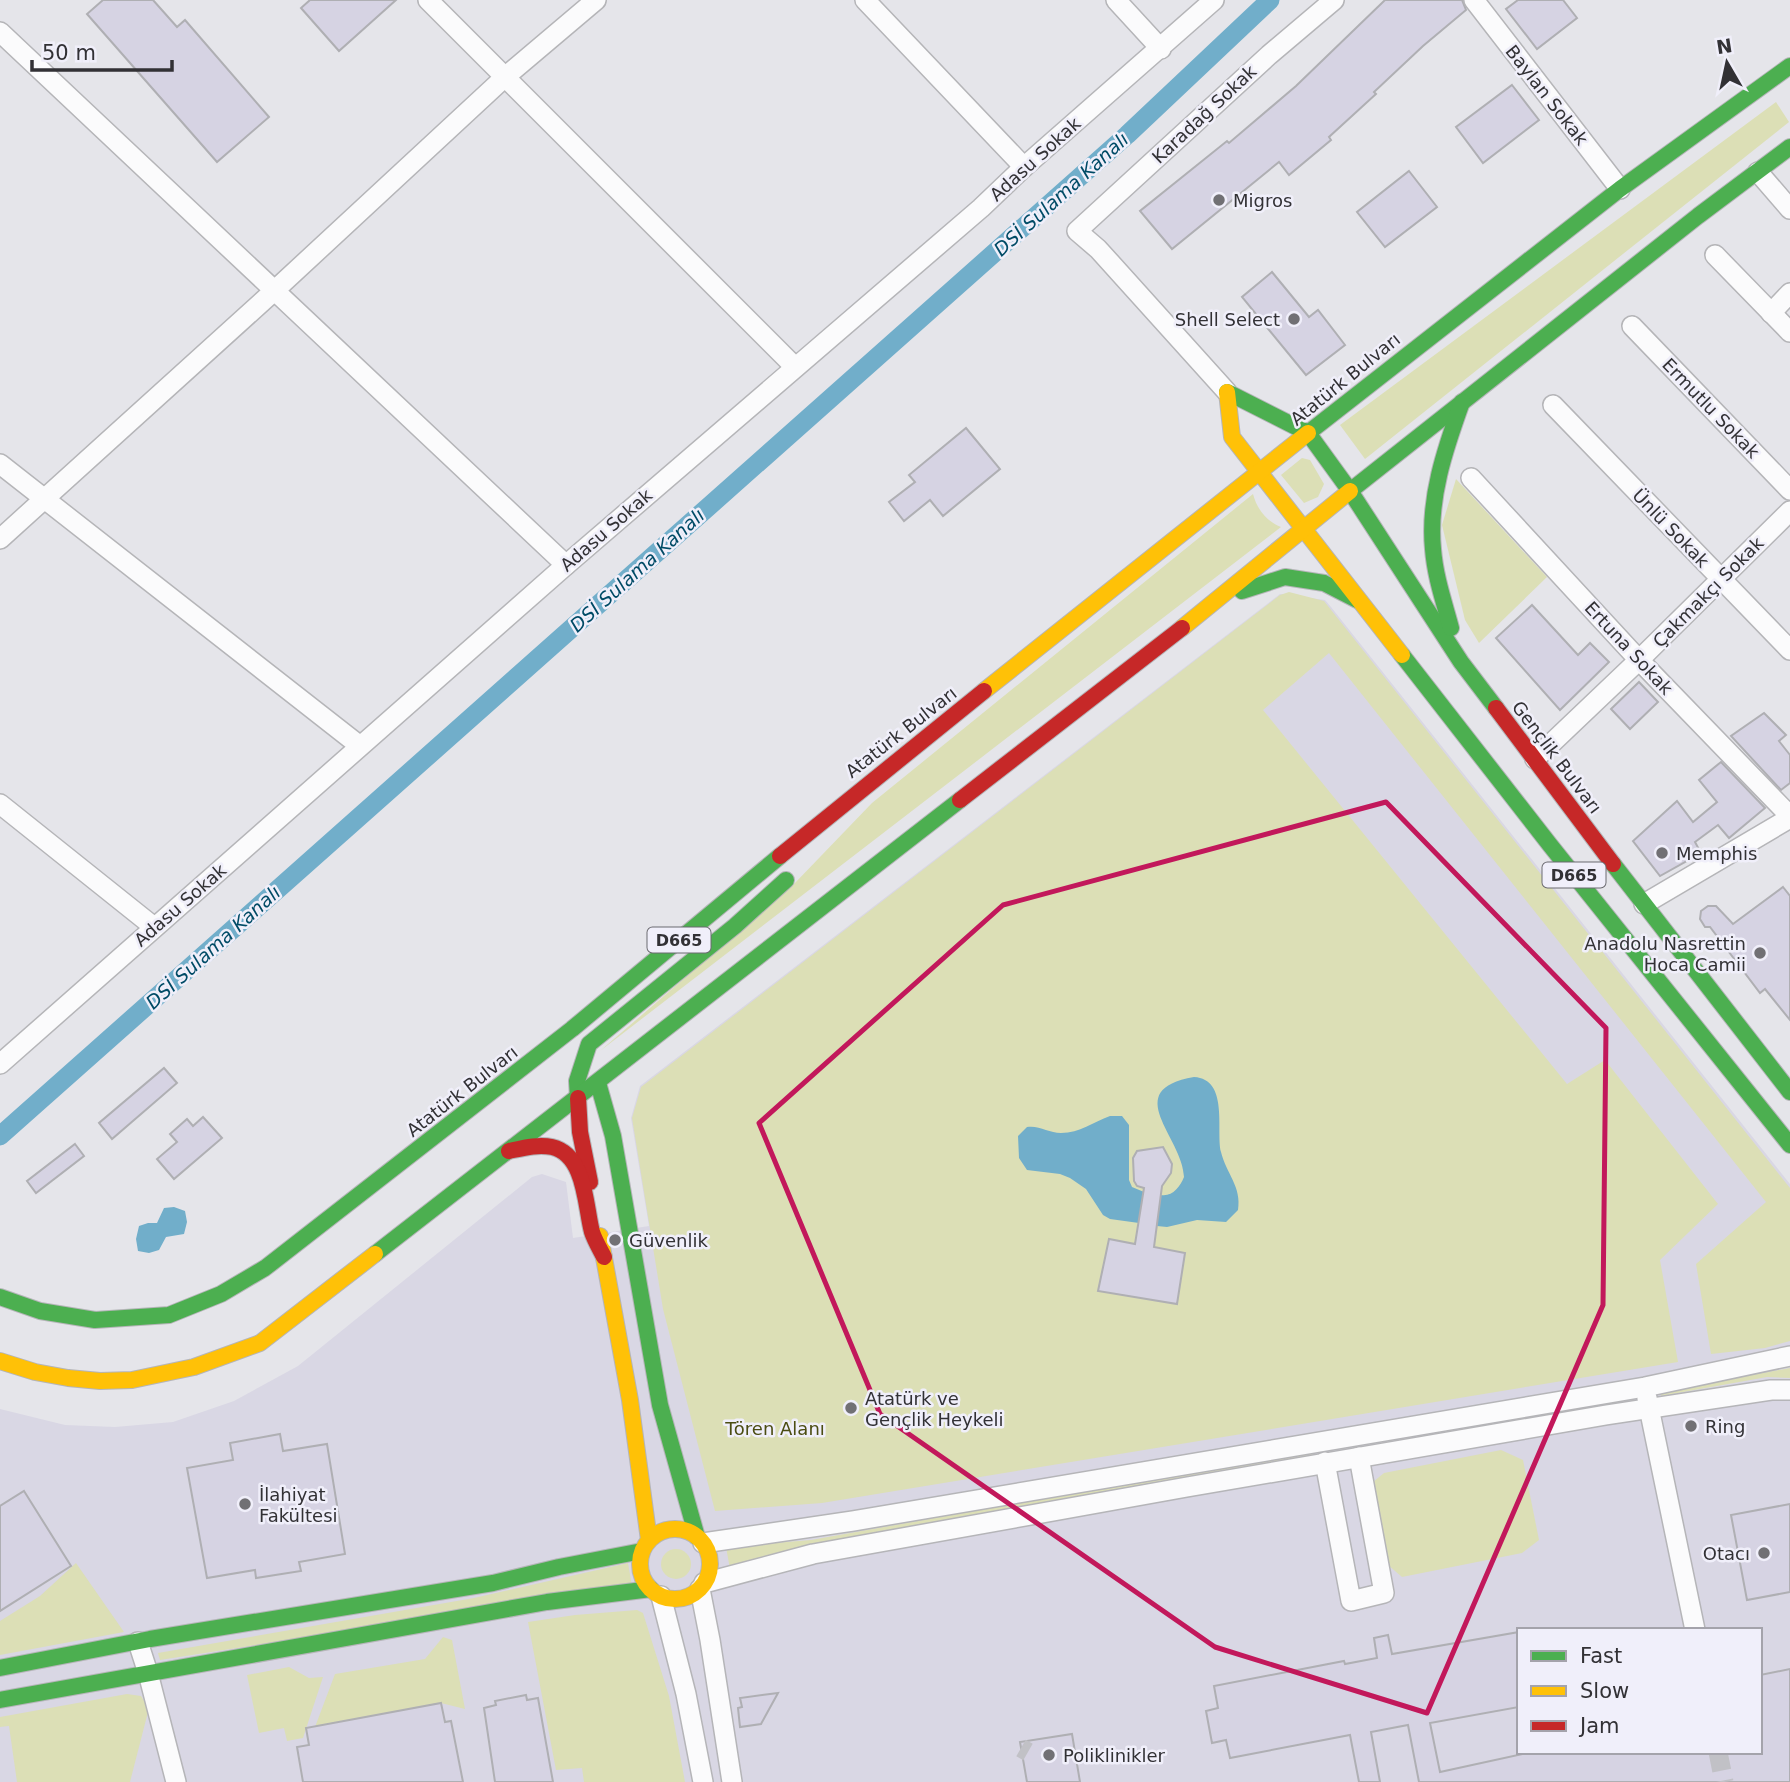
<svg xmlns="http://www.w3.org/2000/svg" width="1790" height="1782" font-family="'DejaVu Sans',sans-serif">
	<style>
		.built { fill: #d9d7e4; fill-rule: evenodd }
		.green { fill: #dcdfb6 }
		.water { fill: #71aeca }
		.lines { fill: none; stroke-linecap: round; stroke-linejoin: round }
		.canal { stroke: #71aeca; stroke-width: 19 }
		.building { fill: #d6d3e3; stroke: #afafb3; stroke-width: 2 }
		.street-tunnel { stroke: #c1c1c6; stroke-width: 19; stroke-dasharray: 19 10; stroke-linecap: butt }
		.street-casing { stroke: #b5b5b8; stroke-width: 22 }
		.fast-casing { stroke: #b5b5b8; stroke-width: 18 }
		.slow-casing { stroke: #b5b5b8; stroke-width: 18 }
		.jam-casing { stroke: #b5b5b8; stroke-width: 18 }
		.street { stroke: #fbfbfc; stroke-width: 19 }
		.fast { stroke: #4caf50; stroke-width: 16 }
		.slow { stroke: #ffc107; stroke-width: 16 }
		.jam { stroke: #c62828; stroke-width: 16 }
		.marked { fill: none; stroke: #c2185b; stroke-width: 5; stroke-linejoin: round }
		.poi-dot { fill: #717074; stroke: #f0effa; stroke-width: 2.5 }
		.labels { text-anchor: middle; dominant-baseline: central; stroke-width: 5; stroke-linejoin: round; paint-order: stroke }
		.shield { fill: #f0effa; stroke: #6b6a70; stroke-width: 2 }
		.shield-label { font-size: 16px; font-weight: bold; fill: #323135 }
		.street-label { font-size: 18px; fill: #323135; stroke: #f0effa }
		.poi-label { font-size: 18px; fill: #323135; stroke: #f0effa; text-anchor: start }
		.park-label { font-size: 18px; fill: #4b4d12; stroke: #f0effa }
		.water-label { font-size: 19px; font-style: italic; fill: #004b66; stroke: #f0effa }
	</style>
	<rect width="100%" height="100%" fill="#e5e5ea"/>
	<path class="built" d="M1280,594L1325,600L1331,607L1790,1184V1782H0V1409L65,1425L115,1427L173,1422L234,1401L298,1366L532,1177L542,1174L566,1182L573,1238L649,1226L631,1118L640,1086ZM1519,1630H1760V1752H1519Z"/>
	<g class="green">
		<path d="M1776,102L1789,122L1365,459L1340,425Z"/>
		<path d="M1302,458L1310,460L1324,484L1318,497L1304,503L1281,475Z"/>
		<path d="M1456,479L1547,577L1479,643L1465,620L1442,525Z"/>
		<path d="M1253,494C1257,509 1266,521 1281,527L600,1051L794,884L872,803Z"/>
		<path d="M1289,592L1324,601L1790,1188V1341L1765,1348L1711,1354L1696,1264L1766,1202L1329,653L1263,710L1567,1084L1605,1060L1718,1204L1660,1260L1678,1362L822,1503L715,1511L663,1309L632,1118L641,1087L1280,595Z"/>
		<path d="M1790,1368V1378L1767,1377L1661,1396L1660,1392Z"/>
		<path d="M1314,1450L1315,1454L812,1545L759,1558L730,1569L726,1547L811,1540Z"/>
		<path d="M1501,1450L1523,1460L1539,1540L1522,1553L1402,1577L1388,1565L1373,1482L1384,1473Z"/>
		<circle cx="676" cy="1564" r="15"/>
		<path d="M76,1563L124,1632L0,1655V1621L40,1596Z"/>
		<path d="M628,1563L632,1586L160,1660L158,1653L474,1598Z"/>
		<path d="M637,1610L643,1613L669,1696L685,1782H584L582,1768L556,1770L528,1622L575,1615Z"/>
		<path d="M443,1637L452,1640L465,1709L441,1703L315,1727L335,1674L425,1659Z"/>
		<path d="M289,1667L309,1678L323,1677L303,1738L287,1741L284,1728L259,1733L247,1675Z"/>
		<path d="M127,1694L141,1696L146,1704L148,1712L130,1782H17L9,1726L0,1727V1717Z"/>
	</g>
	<g class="water">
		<path d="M1194,1077C1229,1079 1216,1130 1221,1152C1226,1173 1242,1187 1238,1210L1226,1222L1197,1220L1167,1227L1157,1226L1161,1195C1172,1197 1180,1187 1184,1177C1183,1137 1119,1090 1194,1077Z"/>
		<path d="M1110,1116H1122L1129,1125V1180L1132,1187L1144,1192L1139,1223L1110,1219L1103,1215L1086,1189L1070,1178L1060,1174L1027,1170L1019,1158L1018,1136L1027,1127C1039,1125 1049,1133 1061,1133C1080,1133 1093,1122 1110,1116Z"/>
		<path d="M174,1207L185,1211L187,1222L184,1234L166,1237L159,1250L149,1253L138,1251L136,1239L139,1226L148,1223H157L164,1208Z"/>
	</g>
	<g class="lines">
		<path class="canal" d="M0,1136L1127,135L1270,0"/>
	</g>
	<g class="building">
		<path d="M103,0H153L177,27L185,20L269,117L217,162L87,14Z"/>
		<path d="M310,0H396L339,51L301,8Z"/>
		<path d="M1385,0H1462L1466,10L1423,46L1374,92L1376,94L1329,137L1331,140L1289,175L1279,162L1172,249L1140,211L1227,141L1229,143L1296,86Z"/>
		<path d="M1518,0H1563L1577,18L1537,49L1506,9Z"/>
		<path d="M1512,85L1539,120L1483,163L1456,127Z"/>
		<path d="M1409,171L1437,207L1385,247L1357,212Z"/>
		<path d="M1272,272L1309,317L1318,310L1345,345L1306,375L1242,297Z"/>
		<path d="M966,428L1000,469L943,516L930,500L904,521L889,502L915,482L909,475Z"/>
		<path d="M1532,605L1578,655L1590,643L1609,662L1560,710L1496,638Z"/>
		<path d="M1639,682L1658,702L1630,729L1611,709Z"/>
		<path d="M1764,713L1786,735L1779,741L1790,755V783L1781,790L1731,736Z"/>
		<path d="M1721,762L1765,808L1729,838L1718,825L1695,842L1701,853L1660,876L1633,841L1677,801L1693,822L1717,802L1699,780Z"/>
		<path d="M1783,887L1790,896V1020L1765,989L1760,993L1710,927H1705L1700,919L1701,911L1708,906H1716L1733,924Z"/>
		<path d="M164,1068L177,1083L112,1139L99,1123Z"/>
		<path d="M203,1117L222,1138L174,1179L157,1159L177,1142L170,1134L187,1119L193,1126Z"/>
		<path d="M75,1144L84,1156L36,1193L27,1181Z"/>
		<path d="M1163,1147L1172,1164L1171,1173L1162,1186L1154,1247L1185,1253L1177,1304L1098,1291L1109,1239L1135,1244L1144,1188L1137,1186L1134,1181L1133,1158L1137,1151Z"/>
		<path d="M280,1434L283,1451L327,1444L345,1554L299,1562L301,1571L256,1578L255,1570L207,1578L187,1468L233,1460L230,1443Z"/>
		<path d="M24,1491L71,1566L0,1611V1506Z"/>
		<path d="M1790,1504V1592L1747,1600L1731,1515Z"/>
		<path d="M1519,1632V1707L1430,1723L1440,1772L1532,1752H1760V1675L1790,1669V1782H1419L1408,1725L1371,1732L1380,1782H1359L1350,1735L1230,1758L1226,1740L1212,1743L1206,1711L1218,1708L1214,1686L1344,1661L1345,1664L1377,1658L1374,1638L1388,1635L1392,1654Z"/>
		<path d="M778,1693L761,1724L740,1727L738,1708L742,1707L740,1698Z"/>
		<path d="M526,1695L527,1700L538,1698L553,1782H495L484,1708L496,1705L495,1701Z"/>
		<path d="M441,1703L445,1722L451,1721L463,1782H303L297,1747L309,1745L306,1728Z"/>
		<path d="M1072,1734L1080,1782H1027L1020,1742Z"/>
	</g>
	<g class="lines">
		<g class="street-tunnel">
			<path d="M1021,1748L1028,1752"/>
			<path d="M1718,1752L1724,1782"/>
		</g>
		<g class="street-casing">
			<g id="street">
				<path d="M428,0L795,367"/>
				<path d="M865,0L1024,167"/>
				<path d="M1116,0L1161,49"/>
				<path d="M1474,0L1620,189"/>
				<path d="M0,32L566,565"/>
				<path d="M1758,172L1790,209"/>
				<path d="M1715,255L1790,332"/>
				<path d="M1771,313L1790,293"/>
				<path d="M1632,326L1790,490"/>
				<path d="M1227,392L1098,249L1077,231L1269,55L1334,0"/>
				<path d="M1553,405L1790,650"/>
				<path d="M0,464L360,746"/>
				<path d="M1471,478L1639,660L1790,816"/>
				<path d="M0,539L274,291L505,77L596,0"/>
				<path d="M1535,759L1639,660L1790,511"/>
				<path d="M0,804L154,927"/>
				<path d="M1644,904L1790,818"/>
				<path d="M0,1064L566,565L981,208L1024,167L1214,0"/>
				<path d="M1647,1398L1695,1630"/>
				<path d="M1325,1462L1351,1601L1384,1593L1359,1457"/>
				<path d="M703,1543L853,1521L1645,1387L1790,1356"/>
				<path d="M704,1583L813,1554L1187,1487L1606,1415L1771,1390H1790"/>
				<path d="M700,1589L710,1640L732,1782"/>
				<path d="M661,1596L686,1694L703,1782"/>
				<path d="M138,1642L148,1673L176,1782"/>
			</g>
		</g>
		<g class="fast-casing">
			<g id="fast">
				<path d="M1227,392L1308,433L1350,491L1461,662L1496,708"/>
				<path d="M1308,433L1620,189L1790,66"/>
				<path d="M1350,491L1698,216L1790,147"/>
				<path d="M1242,591L1285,577L1324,583L1357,600"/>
				<path d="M1451,628C1444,602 1435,576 1433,549C1428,499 1445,449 1462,402"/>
				<path d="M1402,655L1550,845L1790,1145"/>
				<path d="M1613,864L1790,1092"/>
				<path d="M598,1083L613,1136L660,1405L697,1537"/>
				<path d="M578,1098L577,1081L589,1044L735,926L786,880"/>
				<path d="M375,1254L960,800"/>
				<path d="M0,1297L40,1311L95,1320L169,1315L221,1294L265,1268L572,1029L780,856"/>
				<path d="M0,1668L150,1639L493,1583L559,1567L642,1551"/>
				<path d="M0,1700L547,1602L651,1589"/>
			</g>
		</g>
		<g class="slow-casing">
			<g id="slow">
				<path d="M1227,392L1232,437L1402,655"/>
				<path d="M1182,628L1350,491"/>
				<path d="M984,691L1308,433"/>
				<path d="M600,1236L630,1400L649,1540"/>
				<path d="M0,1361L35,1372L68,1378L100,1381L132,1380L194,1367L260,1343L375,1254"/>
				<circle cx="675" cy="1564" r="35"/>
			</g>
		</g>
		<g class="jam-casing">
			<g id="jam">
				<path d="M1496,708L1613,864"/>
				<path d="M960,800L1182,628"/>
				<path d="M780,856L984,691"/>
				<path d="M578,1098L580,1132L590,1182"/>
				<path d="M509,1151C523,1148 538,1144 552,1147C586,1155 585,1206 592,1232C595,1241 600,1249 604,1257"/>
			</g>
		</g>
		<use href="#street" class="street"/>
		<use href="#fast" class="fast"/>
		<use href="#slow" class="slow"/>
		<use href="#jam" class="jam"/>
	</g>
	<path class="marked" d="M1386,802L1606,1028L1603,1305L1427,1713L1215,1647L880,1414L759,1123L1003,905Z"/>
	<g class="poi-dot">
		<circle cx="1219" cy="200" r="7"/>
		<circle cx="1294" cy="319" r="7"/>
		<circle cx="1662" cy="853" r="7"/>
		<circle cx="1760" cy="953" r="7"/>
		<circle cx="615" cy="1240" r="7"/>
		<circle cx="851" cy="1408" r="7"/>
		<circle cx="1691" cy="1426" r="7"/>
		<circle cx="245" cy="1504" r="7"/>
		<circle cx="1764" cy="1553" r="7"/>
		<circle cx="1049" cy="1755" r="7"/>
	</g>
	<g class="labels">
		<g class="shield">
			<rect x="1542.5" y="862.5" width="63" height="25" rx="5"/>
			<rect x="647.5" y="927.5" width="63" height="25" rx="5"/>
		</g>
		<g class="shield-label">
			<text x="1574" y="875">D665</text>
			<text x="679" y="940">D665</text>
		</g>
		<g class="street-label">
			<text transform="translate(1547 95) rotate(52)">Baylan Sokak</text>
			<text transform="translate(1204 114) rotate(-43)">Karadağ Sokak</text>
			<text transform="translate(1035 159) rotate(-42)">Adasu Sokak</text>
			<text transform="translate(1345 379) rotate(-39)">Atatürk Bulvarı</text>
			<text transform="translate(1711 408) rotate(46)">Ermutlu Sokak</text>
			<text transform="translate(1671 528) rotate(46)">Ünlü Sokak</text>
			<text transform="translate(606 530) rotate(-41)">Adasu Sokak</text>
			<text transform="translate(1708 592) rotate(-45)">Çakmakçı Sokak</text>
			<text transform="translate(1629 648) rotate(47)">Ertuna Sokak</text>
			<text transform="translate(901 732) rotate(-38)">Atatürk Bulvarı</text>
			<text transform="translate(1557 757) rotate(53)">Gençlik Bulvarı</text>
			<text transform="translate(180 905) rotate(-41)">Adasu Sokak</text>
			<text transform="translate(462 1091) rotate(-38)">Atatürk Bulvarı</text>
		</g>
		<g class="poi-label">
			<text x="1233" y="200">Migros</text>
			<text x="1280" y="319" text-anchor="end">Shell Select</text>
			<text x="1676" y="853">Memphis</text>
			<text x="1746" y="943" text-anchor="end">Anadolu Nasrettin<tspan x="1746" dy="21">Hoca Camii</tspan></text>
			<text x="629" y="1240">Güvenlik</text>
			<text x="865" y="1398">Atatürk ve<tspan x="865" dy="21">Gençlik Heykeli</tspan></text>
			<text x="1705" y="1426">Ring</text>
			<text x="259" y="1494">İlahiyat<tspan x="259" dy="21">Fakültesi</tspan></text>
			<text x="1750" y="1553" text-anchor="end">Otacı</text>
			<text x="1063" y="1755">Poliklinikler</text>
		</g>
		<g class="park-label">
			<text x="775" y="1428">Tören Alanı</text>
		</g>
		<g class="water-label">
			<text transform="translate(1061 194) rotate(-42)">DSİ Sulama Kanalı</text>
			<text transform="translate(637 570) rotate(-42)">DSİ Sulama Kanalı</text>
			<text transform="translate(213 947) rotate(-42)">DSİ Sulama Kanalı</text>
		</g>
	</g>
	<rect x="1517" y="1628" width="245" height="126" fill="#f0effa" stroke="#a4a3ab" stroke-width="2"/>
	<rect x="1531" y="1651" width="35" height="10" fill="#4caf50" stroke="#a4a3ab" stroke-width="2"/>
	<text x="1580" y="1663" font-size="21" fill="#323135">Fast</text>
	<rect x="1531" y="1686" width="35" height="10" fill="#ffc107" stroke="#a4a3ab" stroke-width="2"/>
	<text x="1580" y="1698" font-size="21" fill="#323135">Slow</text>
	<rect x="1531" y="1721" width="35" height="10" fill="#c62828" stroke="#a4a3ab" stroke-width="2"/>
	<text x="1580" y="1733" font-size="21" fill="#323135">Jam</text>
	<g transform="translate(1727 63) rotate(351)" stroke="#f0effa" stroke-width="5" paint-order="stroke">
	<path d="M0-5L12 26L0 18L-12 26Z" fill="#323135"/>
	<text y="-10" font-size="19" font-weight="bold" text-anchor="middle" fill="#323135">N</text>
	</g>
	<path d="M32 60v10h140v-10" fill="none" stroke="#323135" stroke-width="3.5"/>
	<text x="42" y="60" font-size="21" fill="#323135" stroke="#f0effa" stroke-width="5" paint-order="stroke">50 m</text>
</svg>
